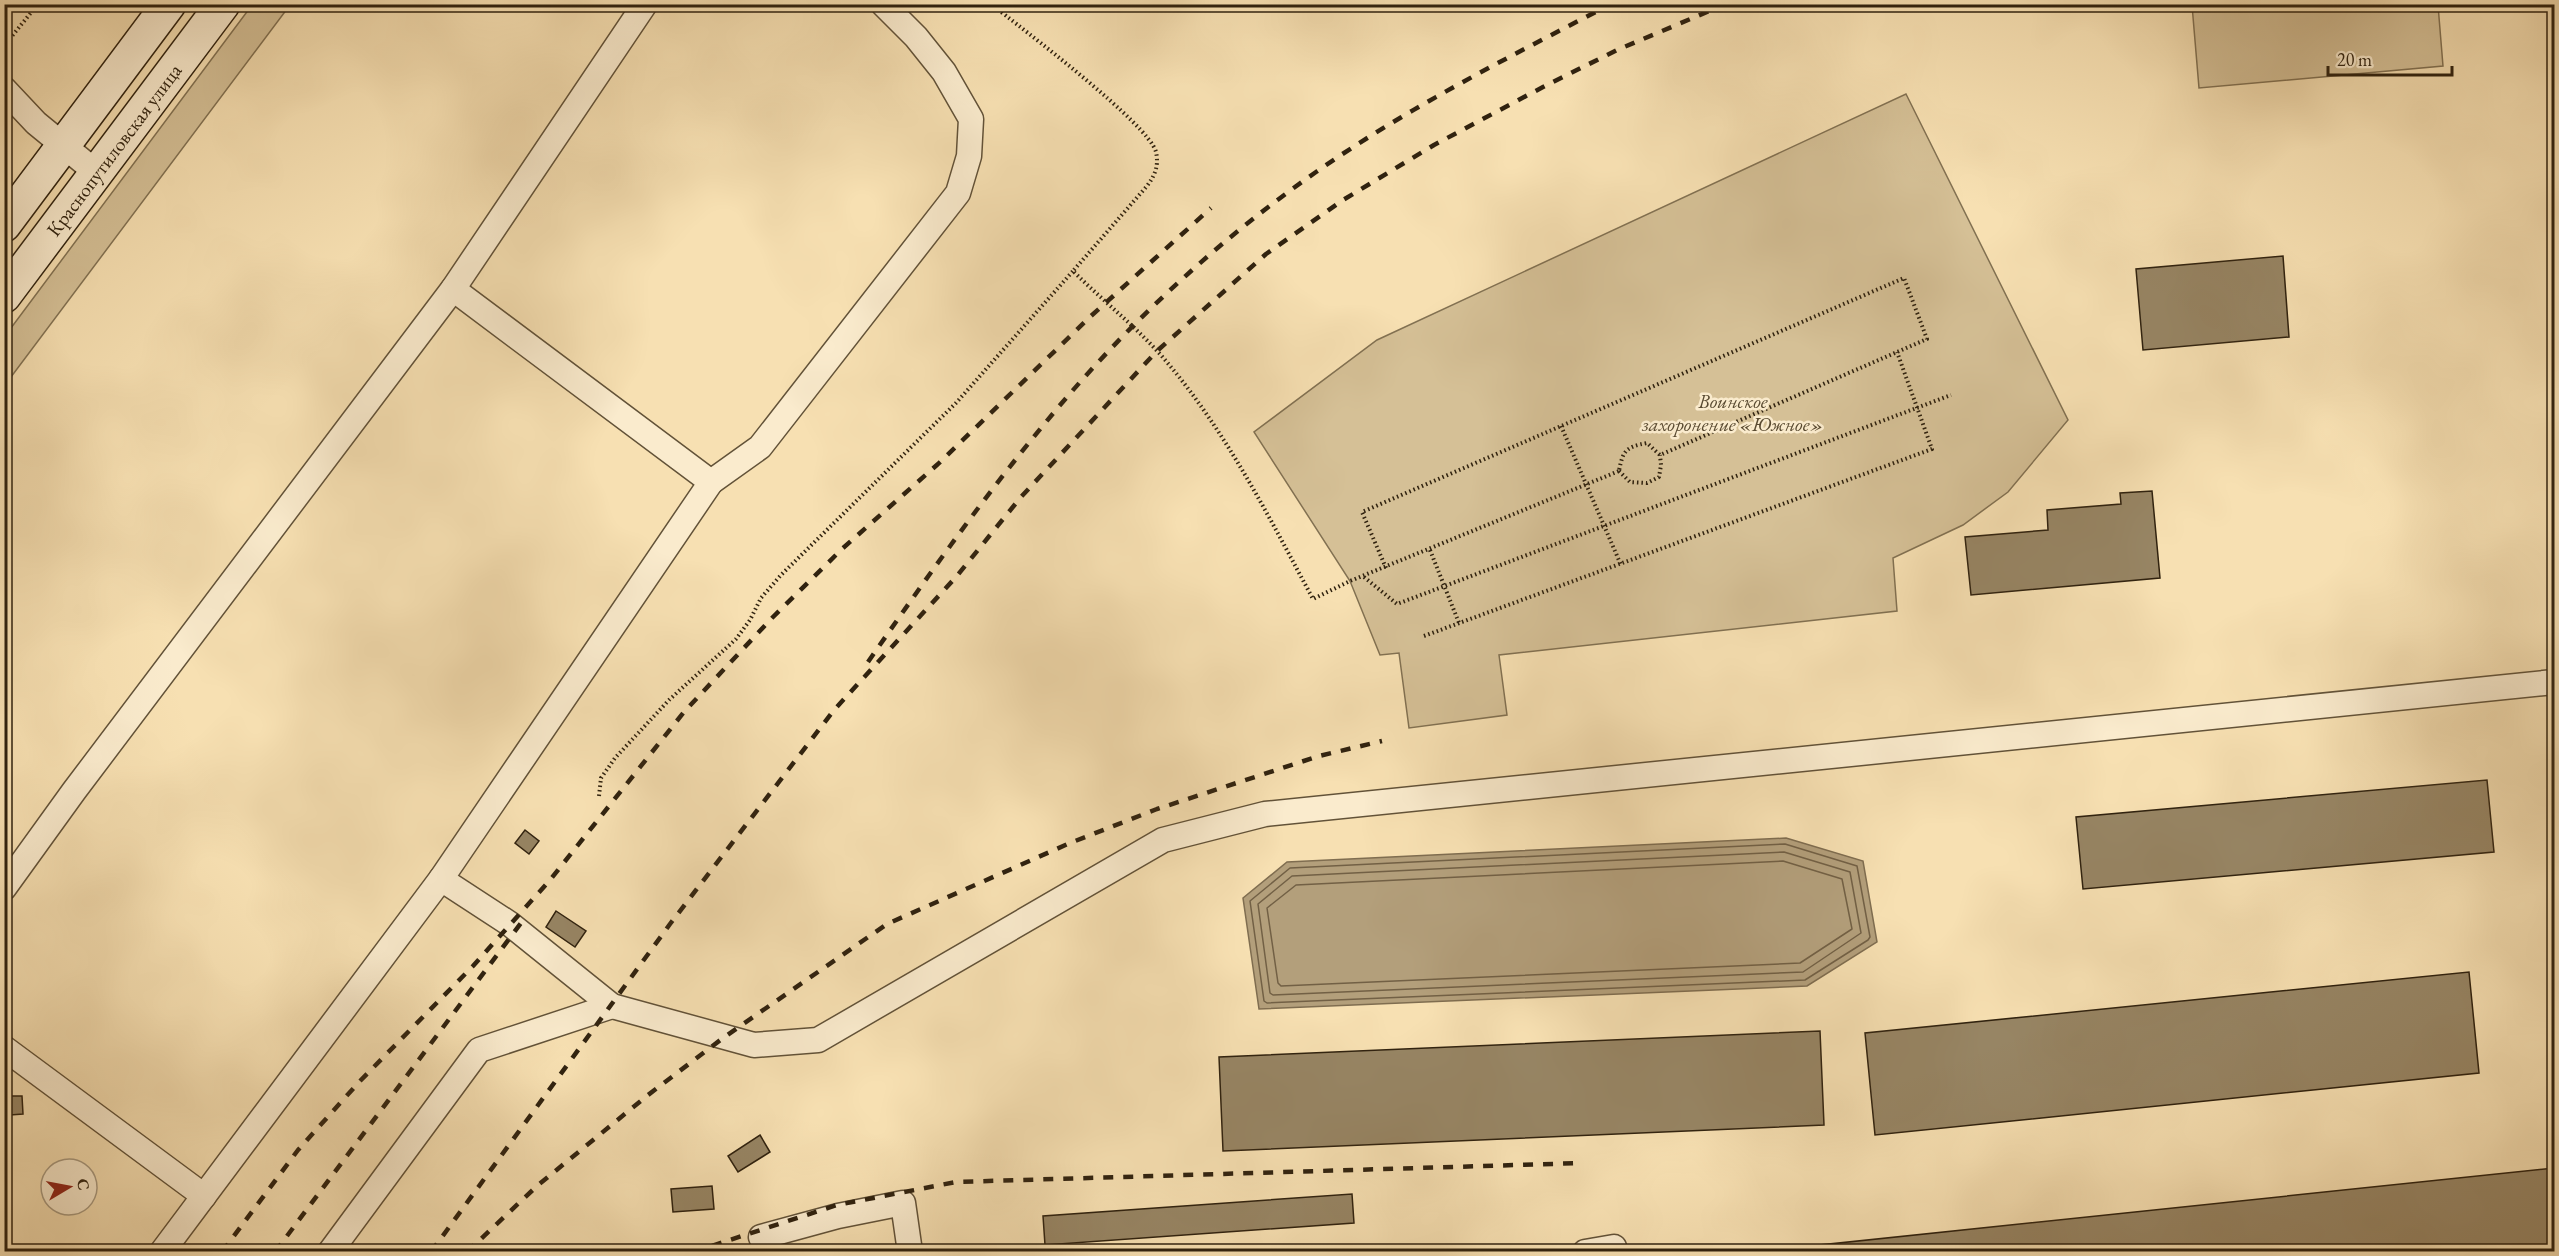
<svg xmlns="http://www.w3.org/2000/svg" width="2559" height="1256" font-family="'EB Garamond',serif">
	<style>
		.green { fill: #d5c096; stroke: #827152; stroke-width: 1.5 }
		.water { fill: #b39f7b; stroke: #7f6d50; stroke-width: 1.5 }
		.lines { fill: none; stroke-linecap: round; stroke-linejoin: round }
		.shore { stroke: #726045; stroke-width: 1.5 }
		.building { fill: #978564; stroke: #30220f; stroke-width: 1.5 }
		.lane-casing { stroke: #625238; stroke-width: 27 }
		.secondary-casing { stroke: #30220f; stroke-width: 36 }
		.path { stroke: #30220f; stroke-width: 4; stroke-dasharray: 1.5 3; stroke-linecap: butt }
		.lane { stroke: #faebcd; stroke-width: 24 }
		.secondary { stroke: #faebcd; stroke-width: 33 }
		.rail { stroke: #30220f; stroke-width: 4.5; stroke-dasharray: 10 10; stroke-linecap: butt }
		.labels { text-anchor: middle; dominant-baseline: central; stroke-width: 5; stroke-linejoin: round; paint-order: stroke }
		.street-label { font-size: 20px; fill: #30220f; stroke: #faebcd }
		.park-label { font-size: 20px; font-style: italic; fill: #594a31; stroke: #faebcd }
	</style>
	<rect width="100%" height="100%" fill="#f7e0b2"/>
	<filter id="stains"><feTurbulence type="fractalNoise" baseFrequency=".00333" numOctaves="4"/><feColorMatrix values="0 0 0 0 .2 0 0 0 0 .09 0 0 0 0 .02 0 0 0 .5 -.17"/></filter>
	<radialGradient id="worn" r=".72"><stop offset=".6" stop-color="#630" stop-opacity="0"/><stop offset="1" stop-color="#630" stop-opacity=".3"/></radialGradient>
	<g class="green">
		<path d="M252,5H290L5,385V336Z"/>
		<path d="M2192,5H2438L2443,66L2199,88Z"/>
		<path d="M1906,94L2068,420L2008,492L1963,525L1893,558L1897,611L1499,655L1507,715L1409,728L1399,653L1380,655L1350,581L1254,432L1377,340Z"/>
	</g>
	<path class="water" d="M1786,838L1863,861L1877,942L1807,986L1259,1009L1243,898L1287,862Z"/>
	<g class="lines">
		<g class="shore">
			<path d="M1785,844L1857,866L1870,937L1868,940L1805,980L1267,1003L1264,1001L1250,901L1290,868Z"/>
			<path d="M1784,852L1850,872L1861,933L1803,972L1273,995L1270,993L1258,904L1292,876Z"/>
			<path d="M1783,861L1842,879L1852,929L1800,963L1281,986L1278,983L1267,908L1296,885Z"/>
		</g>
	</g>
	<g class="building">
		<path d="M2283,256L2289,337L2143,350L2136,269Z"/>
		<path d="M2152,491L2160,578L1971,595L1965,537L2048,530L2047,510L2121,504L2120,493Z"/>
		<path d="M2487,780L2494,852L2083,889L2076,817Z"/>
		<path d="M525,830L539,841L529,854L515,843Z"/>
		<path d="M556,911L586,931L575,947L546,927Z"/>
		<path d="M2469,972L2479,1073L1875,1135L1865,1033Z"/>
		<path d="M1820,1031L1824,1125L1223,1151L1219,1057Z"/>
		<path d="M4,1092H7L10,1115L4,1116Z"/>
		<path d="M8,1096H22L23,1114L10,1115Z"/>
		<path d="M760,1135L770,1152L738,1172L728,1156Z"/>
		<path d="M2554,1168V1252H1753Z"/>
		<path d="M712,1186L714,1209L673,1212L671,1189Z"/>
		<path d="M1352,1194L1354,1223L1045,1245L1043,1216Z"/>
	</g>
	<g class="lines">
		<g class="lane-casing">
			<g id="lane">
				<path d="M4,89L36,123L97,173"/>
				<path d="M453,289L711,482L760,447L958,193L969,156L971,119L944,72L916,37L883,4"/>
				<path d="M441,879L510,924L612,1006L754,1045L818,1040L1163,840L1265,814L2554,682"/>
				<path d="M4,888L74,791L453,289L645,4"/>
				<path d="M4,1048L204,1196"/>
				<path d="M761,1237L838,1216L903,1203L910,1252"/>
				<path d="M162,1252L441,879L711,482"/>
				<path d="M330,1252L479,1050L612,1006"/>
				<path d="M1585,1252L1614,1247"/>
			</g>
		</g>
		<g class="secondary-casing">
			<g id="secondary">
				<path d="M4,225L169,4"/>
				<path d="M4,296L223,4"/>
			</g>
		</g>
		<g class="path">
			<path d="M991,4C1021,28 1149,124 1156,152C1159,166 1155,175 1147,186L1073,271C1106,304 1142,331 1171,367C1229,437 1270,519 1313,599L1350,581L1619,471"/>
			<path d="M4,46L38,4"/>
			<path d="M1561,426L1621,565"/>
			<path d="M1619,471L1630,482L1647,483L1659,477L1661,465L1660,455"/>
			<path d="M1430,550L1459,623"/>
			<path d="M1386,568L1362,512L1904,278L1927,339L1660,455L1647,443C1626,447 1623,450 1619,471"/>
			<path d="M1364,577L1397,604L1951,395"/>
			<path d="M1424,636L1932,449L1897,352"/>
			<path d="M599,796L601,778L615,758L669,700L736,639L750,620L761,598L781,575L956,403L1073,271"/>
		</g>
		<use href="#lane" class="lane"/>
		<use href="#secondary" class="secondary"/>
		<g class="rail">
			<path d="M868,662C925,580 982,499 1046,422C1123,328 1216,242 1316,172C1409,107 1511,56 1611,4"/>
			<path d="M222,1252L298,1150L360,1081L473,966L550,880L684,712L772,618L842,549L938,464L1091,316L1211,208"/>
			<path d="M275,1252L521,923"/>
			<path d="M431,1252L670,924L834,710L956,577L1021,497L1157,351L1266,254L1343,200L1434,145L1543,87L1617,50L1726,4"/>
			<path d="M467,1252L537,1186L648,1095L723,1038L887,924L1070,843L1157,809L1319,756L1382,741"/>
			<path d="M693,1252L837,1205L956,1182L1583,1163"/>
		</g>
	</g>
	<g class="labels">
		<g class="street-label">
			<text transform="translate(114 150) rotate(-53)">Краснопутиловская улица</text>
		</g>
		<g class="park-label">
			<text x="1733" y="401">Воинское<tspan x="1733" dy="23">захоронение «Южное»</tspan></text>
		</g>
	</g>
	<rect width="2559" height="1256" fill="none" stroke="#f7e0b2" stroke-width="24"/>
	<rect x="6" y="6" width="2547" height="1244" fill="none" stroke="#30220f" stroke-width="3"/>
	<rect x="12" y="12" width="2535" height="1232" fill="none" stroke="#30220f" stroke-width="1.5"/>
	<g transform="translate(69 1187) rotate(80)"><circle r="28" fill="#faebcd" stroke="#a99b81" stroke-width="1.5"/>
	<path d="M0-4.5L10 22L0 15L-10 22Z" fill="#8f2418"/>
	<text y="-9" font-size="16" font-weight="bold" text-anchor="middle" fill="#30220f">С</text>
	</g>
	<path d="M2328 66v9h124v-9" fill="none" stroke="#30220f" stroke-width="3"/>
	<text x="2337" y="66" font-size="18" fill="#30220f" stroke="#faebcd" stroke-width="4.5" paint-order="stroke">20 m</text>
	<rect width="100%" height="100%" filter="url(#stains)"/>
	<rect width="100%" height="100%" fill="url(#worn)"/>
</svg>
